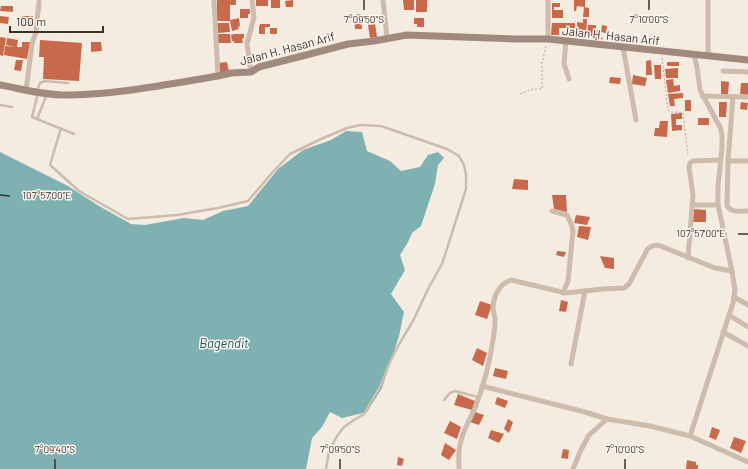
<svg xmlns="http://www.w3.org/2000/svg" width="748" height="469" font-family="Barlow,sans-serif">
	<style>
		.water { fill: #7fb0b2 }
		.building { fill: #c8694b }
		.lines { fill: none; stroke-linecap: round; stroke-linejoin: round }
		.path { stroke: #b9a596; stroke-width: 1; stroke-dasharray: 2 2; stroke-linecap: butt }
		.lane { stroke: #cdbbac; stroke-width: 2.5 }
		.street { stroke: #cdbbac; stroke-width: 5 }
		.secondary { stroke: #a18a7d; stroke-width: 7 }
		.ticks { fill: none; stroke: #3b302b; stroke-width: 1.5 }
		.labels { text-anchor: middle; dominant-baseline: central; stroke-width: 3; stroke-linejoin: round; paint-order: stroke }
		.street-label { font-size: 12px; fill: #3b302b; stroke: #fbf5ee }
		.water-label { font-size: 13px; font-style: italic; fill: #1f5a5e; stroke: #fbf5ee }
		.ticks-label { font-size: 10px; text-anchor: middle; fill: #3b302b; stroke: #fbf5ee; stroke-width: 3; stroke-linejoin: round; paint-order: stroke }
	</style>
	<rect width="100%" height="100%" fill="#f4ebe1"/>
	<path class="water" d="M346,131L362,132L367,151L390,161L401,171L420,167L428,155L438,152L444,158L438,165L435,184L421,226L412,233L408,242L400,255L405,270L391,294L404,312L399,336L382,388L367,412L342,418L330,412L322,427L312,438L306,469H0V152L68,186L99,206L131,224L145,225L184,218L203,220L223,211L248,206L278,169L303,150L331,140Z"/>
	<g class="building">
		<path d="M217,0H236V5H230V21H217Z"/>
		<rect x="256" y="0" width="12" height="6"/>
		<rect x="271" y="0" width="9" height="8"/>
		<path d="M293,0V7H286L285,1Z"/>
		<path d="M403,0H414V10H404Z"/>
		<rect x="416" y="0" width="11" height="12"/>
		<path d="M574,0H585V7L577,6L576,11H574Z"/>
		<path d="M552,3H560V7H554V10H563V18H552Z"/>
		<path d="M1,6H13V12L0,11Z"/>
		<path d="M584,7L589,8V17H583Z"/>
		<path d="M240,9H250V14H248V18H240Z"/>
		<path d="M361,14L362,29H355L354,15Z"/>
		<path d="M0,16L9,17L8,24L0,23Z"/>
		<path d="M22,16H33V26L21,24Z"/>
		<path d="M239,18L240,26L238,27L239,29L232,31L230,20Z"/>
		<path d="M414,18H424V27H417V24H414Z"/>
		<path d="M583,19H587L586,38H582L583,32L577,31V22L583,23Z"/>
		<path d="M217,23H229L230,32L217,33Z"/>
		<path d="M552,23H575V28H559V35H551Z"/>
		<path d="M260,24H270V27H265V34H259V26H260Z"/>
		<path d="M375,24L377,37L370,38L368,25Z"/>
		<path d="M588,25H596V30H600L599,40H595V36H587Z"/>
		<path d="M602,25L607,26L606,33L601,32Z"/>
		<rect x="270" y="28" width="7" height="6"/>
		<path d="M218,34H230L231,43H218Z"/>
		<path d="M234,34H244V38L242,39L243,43H234V41H232L231,35Z"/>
		<path d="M0,37L6,38L3,56L0,55Z"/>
		<path d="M7,38L18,40L17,47H22V42H30L27,59L4,55L5,46L15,47L6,45Z"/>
		<path d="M40,40L82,43L79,81L43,79L44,57H39Z"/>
		<path d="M91,42H101L102,51L91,52Z"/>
		<path d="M16,60H23L21,71L14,70Z"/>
		<path d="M651,60L652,75H646V61Z"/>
		<path d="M227,62L229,72H220L218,63Z"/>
		<rect x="667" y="62" width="12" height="4"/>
		<path d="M654,65H661V79H655Z"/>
		<path d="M678,68V78H666L665,69Z"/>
		<path d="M633,75L647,78L645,86L632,84Z"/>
		<path d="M610,77L621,78L620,84L609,83Z"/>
		<path d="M673,79L674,86L680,85V91L668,93L666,80Z"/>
		<path d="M721,81L729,82L728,94H721Z"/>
		<path d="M741,83H748V95L740,94Z"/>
		<path d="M683,93V98L674,99L675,106H670L668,94Z"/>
		<rect x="685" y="100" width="6" height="11"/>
		<path d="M719,102H727L726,117H719Z"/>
		<path d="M741,102L748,103L747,110L740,109Z"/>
		<path d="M682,113V119H676V125H682V130L672,131L671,114Z"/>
		<rect x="698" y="118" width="11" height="7"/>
		<path d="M660,121H668L667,137L654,136L655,128H659Z"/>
		<path d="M514,179L528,180V190L512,189Z"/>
		<path d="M552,195H566L567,212L554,209Z"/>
		<path d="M693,209L706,210V222H692Z"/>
		<path d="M576,215L590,217L587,225L574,223Z"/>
		<path d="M579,226L591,227L588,240L577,237Z"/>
		<path d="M557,251L566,252L564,257L556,255Z"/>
		<path d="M600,256L614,258V269L605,268Z"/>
		<path d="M561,300L568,302L566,312L559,311Z"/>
		<path d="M480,301L492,305L487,319L475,315Z"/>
		<path d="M477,348L487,353L483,366L472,360Z"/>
		<path d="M495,368L508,371L506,379L493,376Z"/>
		<path d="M458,394L475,401L472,410L454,405Z"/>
		<path d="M497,397L508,401L505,408L495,404Z"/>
		<path d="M475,412L484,415L479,425L470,422Z"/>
		<path d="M508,419L513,422L509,433L504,429Z"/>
		<path d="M450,421L461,427L457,439L444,433Z"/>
		<path d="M712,427L720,430L716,440L709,437Z"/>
		<path d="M491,430L504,434L499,443L488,438Z"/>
		<path d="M734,437L746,441L741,453L730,448Z"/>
		<path d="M445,443L456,450L449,460L441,455Z"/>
		<path d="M563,449L569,450L568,459L561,458Z"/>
		<path d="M398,457L404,459L402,466L397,465Z"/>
		<path d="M687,460L696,462V465H698V469H686Z"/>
	</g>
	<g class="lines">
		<g class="path">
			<path d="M662,58L668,110C671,114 679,111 683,113L688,156"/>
			<path d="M520,94L533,89H542V63L546,46"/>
		</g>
		<g class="lane">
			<path d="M37,91L40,83L45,81L68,83"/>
			<path d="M47,94L37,119L74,134"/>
			<path d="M0,105L12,107"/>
			<path d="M37,119L32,117L38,93"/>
			<path d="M61,128L50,165L79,191L128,219L177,215L218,208L248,201L271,174L290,154L321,139L347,128L360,125L381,126L447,149L459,156L464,165L466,175V189L442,264L428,289L414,319L398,346L389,364L381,385L364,414L354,420L344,427L337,436L329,451L326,469"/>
			<path d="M444,400L450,393L455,391L478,397"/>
		</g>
		<g class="street">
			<path d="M214,0L218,76"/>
			<path d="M383,0L387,38"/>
			<path d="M548,39V0"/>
			<path d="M566,41L564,64L569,79"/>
			<path d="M623,47L636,120"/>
			<path d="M708,56V0"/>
			<path d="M723,71L748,72"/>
			<path d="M251,72L247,44L254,17L252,0"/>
			<path d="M26,90L32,44L36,32L39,2"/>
			<path d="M702,96L748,97"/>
			<path d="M733,97L728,161L727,206C731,213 741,211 748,211"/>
			<path d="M728,161H748"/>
			<path d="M692,205H718"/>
			<path d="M552,211L567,215L572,226L573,231L568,281L563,293"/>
			<path d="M688,258L693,195L689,167L690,163L693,161L720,160"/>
			<path d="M734,297L748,305"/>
			<path d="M729,315L748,327"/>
			<path d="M723,332L748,346"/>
			<path d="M571,364L585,291"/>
			<path d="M482,386L585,412L607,419"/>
			<path d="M690,436L733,303L735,290L732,271L718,205V186L722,148V136L721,129L700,90L697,67L694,54"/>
			<path d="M459,469C459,461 458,453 460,445C462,432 470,419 475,408C483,387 490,362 493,340C494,334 495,327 495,321C495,317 494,313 493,309C493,297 499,284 511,280L566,293L603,289L624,288L629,284L647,250C650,246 654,245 658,245L715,268L732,271"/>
			<path d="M573,469L581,450L589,435L607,419L650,426L690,436L748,462"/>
		</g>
		<path class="secondary" d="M0,85C22,89 47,96 70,95C119,94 169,84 218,76L231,73L251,72L259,67L306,55L348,44L374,41L407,35L516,39H548L748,60"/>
	</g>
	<path class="ticks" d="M364,10V0M649,10V0M0,195L10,196M738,234H748M55,469V459M340,469V459M625,469V459"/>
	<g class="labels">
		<g class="street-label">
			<text transform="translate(611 35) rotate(6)">Jalan H. Hasan Arif</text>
			<text transform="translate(287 48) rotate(-15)">Jalan H. Hasan Arif</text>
		</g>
		<g class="water-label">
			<text x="224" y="343">Bagendit</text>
		</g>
	</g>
	<g class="ticks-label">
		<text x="364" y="23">7°09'50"S</text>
		<text x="649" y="23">7°10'00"S</text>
		<text x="47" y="199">107°57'00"E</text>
		<text x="701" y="237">107°57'00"E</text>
		<text x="55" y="453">7°09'40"S</text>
		<text x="340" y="453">7°09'50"S</text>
		<text x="625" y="453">7°10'00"S</text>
	</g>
	<path d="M10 26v6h93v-6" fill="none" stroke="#3b302b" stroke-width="2"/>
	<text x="16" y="26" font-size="12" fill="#3b302b" stroke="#fbf5ee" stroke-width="3" paint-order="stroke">100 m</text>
</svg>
